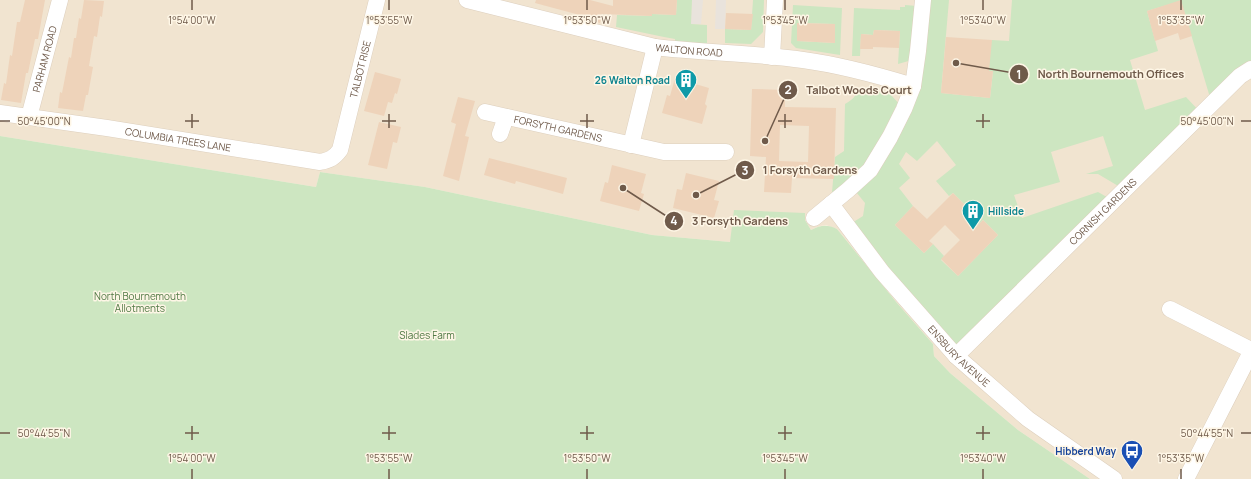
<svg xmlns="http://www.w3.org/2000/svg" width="1251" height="479" font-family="Manrope,sans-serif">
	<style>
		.residential { fill: #f1e4d0 }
		.industrial { fill: #e9e3dc }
		.green { fill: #cde6c1; fill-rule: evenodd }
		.building { fill: #eed3ba; fill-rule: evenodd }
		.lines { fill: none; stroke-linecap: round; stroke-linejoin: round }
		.minor-casing { stroke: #ddcfbd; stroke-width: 17 }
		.minor { stroke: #fff; stroke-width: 16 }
		.ticks { fill: none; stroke: #6f5a4a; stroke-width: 1.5 }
		.labels { text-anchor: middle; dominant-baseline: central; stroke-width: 3; stroke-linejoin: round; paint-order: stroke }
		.street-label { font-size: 10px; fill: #6f5a4a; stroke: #fef6e6 }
		.culture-label { font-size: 10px; font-weight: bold; fill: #0d838f; stroke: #fef6e6; text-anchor: end }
		.park-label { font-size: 10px; fill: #517a45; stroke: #fef6e6 }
		.transit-label { font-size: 10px; font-weight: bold; fill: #164399; stroke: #fef6e6; text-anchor: end }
		.ticks-label { font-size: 10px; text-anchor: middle; fill: #6f5a4a; stroke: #fef6e6; stroke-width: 3; stroke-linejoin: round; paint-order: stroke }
		.leader { fill: none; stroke: #6f5a4a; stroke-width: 1.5 }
		.callout-dot { fill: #6f5a4a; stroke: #fef6e6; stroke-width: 1.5 }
		.mark-label { font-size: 12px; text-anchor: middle; font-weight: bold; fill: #fff }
		.callout-label { font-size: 11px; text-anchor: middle; font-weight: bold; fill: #6f5a4a; stroke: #fef6e6; stroke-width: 3; stroke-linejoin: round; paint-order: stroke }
	</style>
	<rect width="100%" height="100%" fill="#faf2e1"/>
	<path class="residential" d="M0,0H1251V479H1090L1018,430L950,373L934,356L933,344L897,303L837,229L826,225L820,226L811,230L805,220V213L730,242L652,235L425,187L320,172L316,187L0,136Z"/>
	<g class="industrial">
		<path d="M692,0H703L701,24H691Z"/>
		<path d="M716,0H726L725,29H715Z"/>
	</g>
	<g class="green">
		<path d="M677,0H692L691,24L707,25V52L675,50V39L664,37L616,27L617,15L652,16V14L676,15Z"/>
		<path d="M753,0H764L763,32L751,44L725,43V29L751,30Z"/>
		<path d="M923,0H949L941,93L990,98L993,71L968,69L992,40L1009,41L1012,0H1251V69L1212,104L1181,1L1147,11L1158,51L1130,60L1145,110L1186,97L1202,114L1125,190L1098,174H1086L1113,166L1103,136L1051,152L1060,182L1014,195L1022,218L1098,192L1114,201L956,356L847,226L863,216L865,203L852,187L831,204L835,157L844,151L845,104C852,100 856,97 858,88L890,94L904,109ZM937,141L956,165L936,181L949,196L953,193L966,206L961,212L976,227L983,220L998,235L958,276L941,260L944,256L933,244L924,253L895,225L913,206L899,188L910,178L899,164L906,152L917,161Z"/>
		<path d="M793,5L842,8L840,55L796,48L791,43ZM797,23L835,24V43L797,41Z"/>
		<path d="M905,5L917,6L912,60L898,64L900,31L874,30L873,35L861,34L860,56H852L854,8L900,10V7H905Z"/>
		<path d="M0,136L316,187L320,172L425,187L652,235L730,242L734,210L805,213V220L811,230C821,225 827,224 837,229L897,303L933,344L934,356L950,373L1018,430L1090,479H0Z"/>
	</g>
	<g class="building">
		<path d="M25,0H45L38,39H35L28,73H26L21,103L1,100L4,83L6,84L10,55L12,56L17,22H20Z"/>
		<path d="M84,0L104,1L102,17L100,16L97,37L94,36L89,66L93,67L88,95H86L83,111L58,108L60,92L62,93L69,57L71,58L74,38H76L79,18L81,19Z"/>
		<path d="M536,0H590L613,6V0H677L676,15L652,14V16L602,14L600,23L587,19V17L535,3Z"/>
		<path d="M1181,0L1192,36L1180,40L1178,33L1155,41L1147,11Z"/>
		<path d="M726,13L753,14L751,30L725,29Z"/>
		<path d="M797,23L835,24V43L797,41Z"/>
		<path d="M874,30L900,31L899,48L873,47V49H860L861,34L873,35Z"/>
		<path d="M946,37L992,40L989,71H993L990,98L941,93Z"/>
		<path d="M375,72L401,79L397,94L395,93L392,103L388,102L384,116L364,111Z"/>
		<path d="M675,78L709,88L705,104L707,106L702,124L662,113L667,95L670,96Z"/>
		<path d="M752,89L785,90V107L836,108L834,179L792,178L791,193L764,192L766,157L750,156ZM780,125L809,126L808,162L779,161Z"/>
		<path d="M458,97L475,101L465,136L469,137L459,181L443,176L456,124L451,122Z"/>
		<path d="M379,122L401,127L397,143L393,142L387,169L368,165Z"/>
		<path d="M489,158L567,178L563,194L516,181L515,184L484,175Z"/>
		<path d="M612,165L646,174L641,193L644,194L639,211L600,201L605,182L608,183Z"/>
		<path d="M686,173L719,181L714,200L719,201L714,218L673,208L677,189L682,190Z"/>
		<path d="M953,193L966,206L961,212L976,227L983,220L998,235L958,276L941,259L960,240L945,225L929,241L933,244L924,253L895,225L913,206L927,219Z"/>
	</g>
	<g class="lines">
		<g class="minor-casing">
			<g id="minor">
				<path id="s1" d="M467,0L655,47C704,53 754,53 803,60C841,65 877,75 913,86"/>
				<path d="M772,57L775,0"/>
				<path id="s2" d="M485,112L664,152H726"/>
				<path id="s3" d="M0,113L107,128L320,162C330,160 334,158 340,150L377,0"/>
				<path id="s4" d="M29,117L60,0"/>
				<path d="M500,134L506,117"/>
				<path d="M631,145L655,47"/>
				<path id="s5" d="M831,204L882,272L956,356L1028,419L1114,479"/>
				<path d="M814,218L848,190L870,170L890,137L904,109L913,86L918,51L923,0"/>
				<path d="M1170,309L1251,350"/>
				<path id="s6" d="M956,356L1240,76L1251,69"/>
				<path d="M1186,479L1251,352"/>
			</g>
		</g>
		<use href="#minor" class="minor"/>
	</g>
	<path class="ticks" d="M192,0V10M389,0V10M587,0V10M785,0V10M983,0V10M1181,0V10M192,114V128M389,114V128M587,114V128M785,114V128M983,114V128M0,121H10M185,121H199M382,121H396M580,121H594M778,121H792M976,121H990M1241,121H1251M192,426V440M389,426V440M587,426V440M785,426V440M983,426V440M0,433H10M185,433H199M382,433H396M580,433H594M778,433H792M976,433H990M1241,433H1251M192,469V479M389,469V479M587,469V479M785,469V479M983,469V479M1181,469V479"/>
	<defs>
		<g id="building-pin" transform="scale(1.15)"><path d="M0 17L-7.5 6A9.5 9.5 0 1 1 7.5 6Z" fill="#0f9aa8" stroke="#fef6e6"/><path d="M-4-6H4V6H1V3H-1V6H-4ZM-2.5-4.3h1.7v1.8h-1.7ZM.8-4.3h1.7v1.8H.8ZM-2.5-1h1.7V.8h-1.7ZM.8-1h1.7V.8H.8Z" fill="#fff"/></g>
		<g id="bus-pin" transform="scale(1.15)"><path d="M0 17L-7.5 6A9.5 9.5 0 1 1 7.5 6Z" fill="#1a4fb4" stroke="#fef6e6"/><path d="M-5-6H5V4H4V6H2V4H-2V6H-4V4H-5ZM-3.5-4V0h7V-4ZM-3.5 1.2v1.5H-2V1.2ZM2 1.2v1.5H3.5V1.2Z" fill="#fff"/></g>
	</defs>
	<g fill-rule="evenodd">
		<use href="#building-pin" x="686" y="80"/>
		<use href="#building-pin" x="973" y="211"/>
		<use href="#bus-pin" x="1132" y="451"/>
	</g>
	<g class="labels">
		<g class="street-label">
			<text stroke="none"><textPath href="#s1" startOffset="228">WALTON ROAD</textPath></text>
			<text stroke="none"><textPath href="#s4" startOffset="60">PARHAM ROAD</textPath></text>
			<text stroke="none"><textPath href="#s3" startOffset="431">TALBOT RISE</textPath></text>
			<text stroke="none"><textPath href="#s2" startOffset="75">FORSYTH GARDENS</textPath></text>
			<text stroke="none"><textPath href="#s3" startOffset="180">COLUMBIA TREES LANE</textPath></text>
			<text stroke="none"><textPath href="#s6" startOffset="206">CORNISH GARDENS</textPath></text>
			<text stroke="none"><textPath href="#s5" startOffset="199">ENSBURY AVENUE</textPath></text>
		</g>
		<g class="culture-label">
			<text x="670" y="80">26 Walton Road</text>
			<text x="988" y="211" text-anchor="start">Hillside</text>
		</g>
		<g class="park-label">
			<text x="140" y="296">North Bournemouth<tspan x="140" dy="12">Allotments</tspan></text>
			<text x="427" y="335">Slades Farm</text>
		</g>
		<g class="transit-label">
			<text x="1116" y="451">Hibberd Way</text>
		</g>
	</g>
	<g class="ticks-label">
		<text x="192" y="24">1°54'00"W</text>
		<text x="389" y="24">1°53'55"W</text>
		<text x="587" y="24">1°53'50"W</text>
		<text x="785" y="24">1°53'45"W</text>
		<text x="983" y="24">1°53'40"W</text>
		<text x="1181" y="24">1°53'35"W</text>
		<text x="44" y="125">50°45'00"N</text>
		<text x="1207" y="125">50°45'00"N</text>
		<text x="44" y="437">50°44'55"N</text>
		<text x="1207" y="437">50°44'55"N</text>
		<text x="192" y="462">1°54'00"W</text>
		<text x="389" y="462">1°53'55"W</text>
		<text x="587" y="462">1°53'50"W</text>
		<text x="785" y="462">1°53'45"W</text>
		<text x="983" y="462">1°53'40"W</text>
		<text x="1181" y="462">1°53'35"W</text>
	</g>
	<path class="leader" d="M956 63L1019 74M765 141L788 90M696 195L745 170M623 188L674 221"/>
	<g class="callout-dot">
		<circle cx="956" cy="63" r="4"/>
		<circle cx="765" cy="141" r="4"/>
		<circle cx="696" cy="195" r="4"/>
		<circle cx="623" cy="188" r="4"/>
		<circle cx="1019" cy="74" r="10"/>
		<circle cx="788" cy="90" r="10"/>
		<circle cx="745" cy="170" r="10"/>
		<circle cx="674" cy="221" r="10"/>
	</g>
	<g class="mark-label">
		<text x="1019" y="79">1</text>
		<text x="788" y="94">2</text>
		<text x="745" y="175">3</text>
		<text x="674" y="225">4</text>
	</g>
	<g class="callout-label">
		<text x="1111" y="78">North Bournemouth Offices</text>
		<text x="859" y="94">Talbot Woods Court</text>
		<text x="810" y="174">1 Forsyth Gardens</text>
		<text x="740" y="225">3 Forsyth Gardens</text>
	</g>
</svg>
